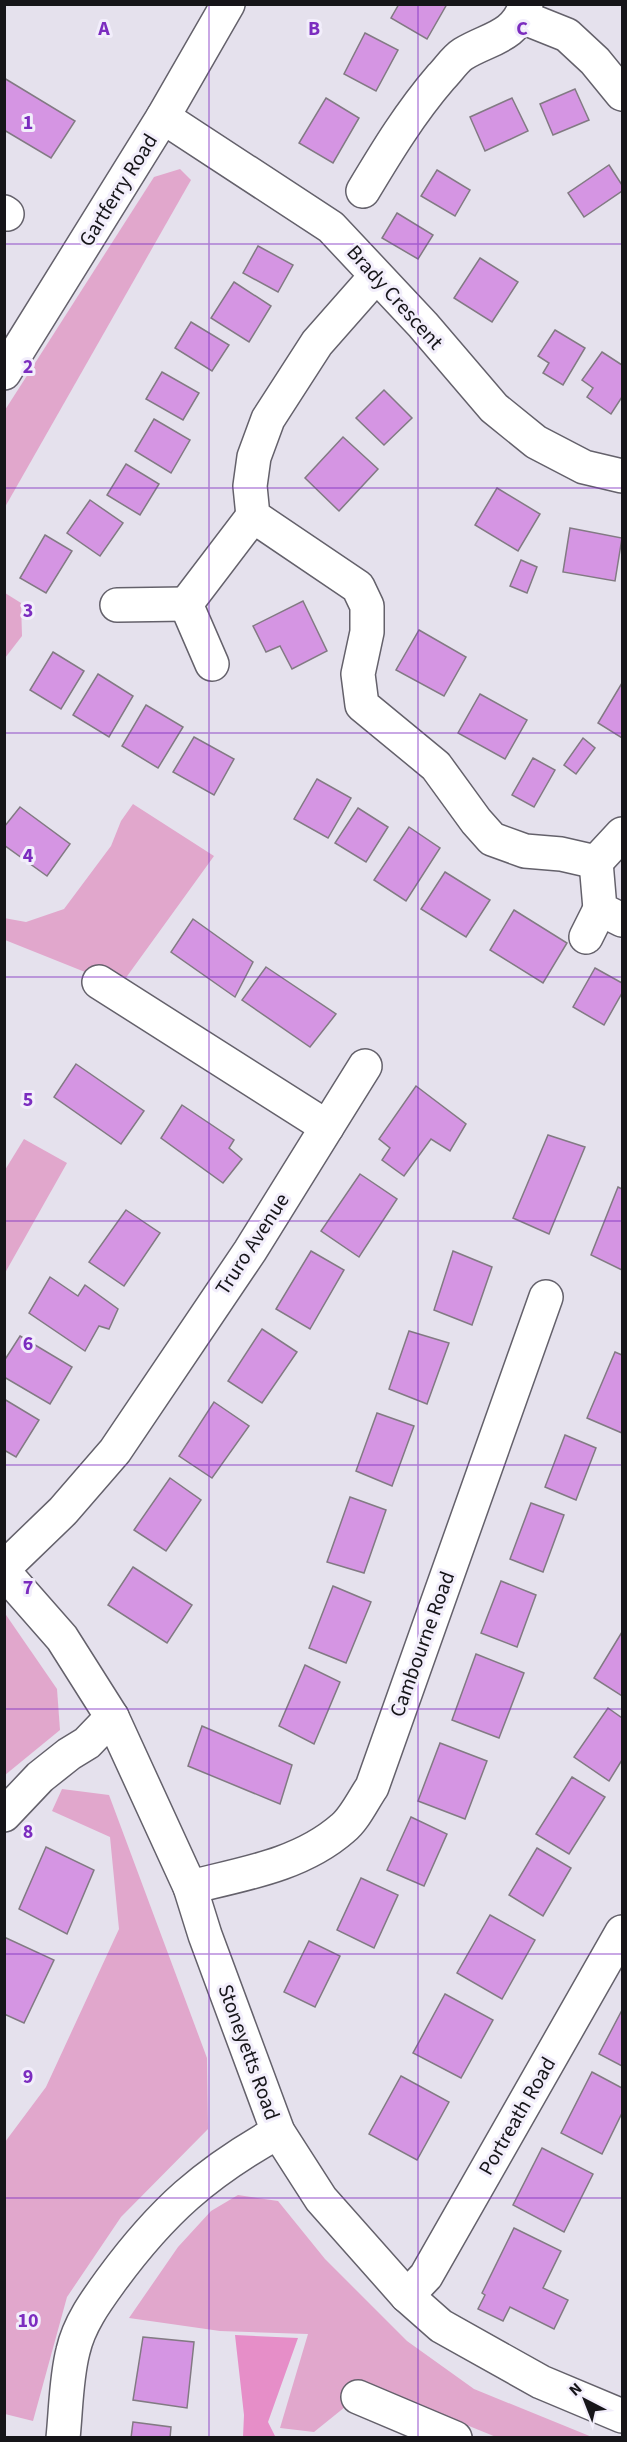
<svg xmlns="http://www.w3.org/2000/svg" width="627" height="2442" font-family="'Source Sans 3',sans-serif">
	<style>
		.green { fill: #e1a7cc }
		.forest { fill: #e68ec8 }
		.building { fill: #d595e3; stroke: #827a83; stroke-width: 1.5 }
		.lines { fill: none; stroke-linecap: round; stroke-linejoin: round }
		.minor-casing { stroke: #64616b; stroke-width: 36 }
		.minor { stroke: #fff; stroke-width: 33 }
		.grid { fill: none; stroke: #7b2cbf; stroke-width: 1.5; stroke-opacity: 0.55 }
		.labels { text-anchor: middle; dominant-baseline: central; stroke-width: 6; stroke-linejoin: round; paint-order: stroke }
		.street-label { font-size: 21px; fill: #161519; stroke: #f2eefb }
		.grid-label { font-size: 20px; text-anchor: middle; font-weight: bold; fill: #7b2cbf; stroke: #f2eefb; stroke-width: 6; stroke-linejoin: round; paint-order: stroke }
	</style>
	<rect width="100%" height="100%" fill="#e5e1ed"/>
	<g class="green">
		<path d="M180,169L191,180L5,507V410L154,177Z"/>
		<path d="M5,593L21,603L22,636L5,658Z"/>
		<path d="M133,804L214,856L120,986L5,940L4,918L26,922L64,909L111,846L121,821Z"/>
		<path d="M24,1139L67,1163L5,1273V1170Z"/>
		<path d="M4,1612L57,1689L60,1730L5,1775Z"/>
		<path d="M62,1789L109,1795L207,2058L208,2129L121,2217L67,2297L33,2421L5,2414V2142L46,2087L119,1929L110,1837L52,1811Z"/>
		<path d="M238,2195L278,2201L325,2259L407,2341L474,2389L592,2437H496L371,2386L314,2432L280,2428L308,2334L220,2331L129,2318L178,2247L211,2211Z"/>
	</g>
	<path class="forest" d="M235,2335L298,2338L268,2422L275,2436L283,2437H243L244,2415Z"/>
	<g class="building">
		<path d="M399,4H447L427,39L391,18Z"/>
		<path d="M365,33L398,50L376,91L344,74Z"/>
		<path d="M4,78L75,121L51,158L4,130Z"/>
		<path d="M575,89L589,120L553,135L540,104Z"/>
		<path d="M326,98L359,118L333,163L299,143Z"/>
		<path d="M512,98L528,131L485,151L470,117Z"/>
		<path d="M609,165L622,185V191L584,217L568,193Z"/>
		<path d="M437,170L470,190L455,216L421,196Z"/>
		<path d="M397,213L433,235L418,259L382,238Z"/>
		<path d="M258,246L293,265L278,292L243,273Z"/>
		<path d="M480,258L518,282L492,322L454,298Z"/>
		<path d="M234,282L271,306L249,342L211,318Z"/>
		<path d="M191,322L229,345L212,371L175,348Z"/>
		<path d="M555,330L585,348L563,385L543,373L549,363L538,356Z"/>
		<path d="M602,352L622,365V397L611,414L587,397L593,388L582,380Z"/>
		<path d="M162,372L199,393L183,420L146,399Z"/>
		<path d="M384,390L412,418L384,445L356,418Z"/>
		<path d="M154,419L190,440L171,473L135,451Z"/>
		<path d="M343,437L378,469L339,511L305,478Z"/>
		<path d="M126,464L159,484L140,515L107,495Z"/>
		<path d="M497,488L540,514L518,551L475,525Z"/>
		<path d="M90,500L123,523L100,556L67,533Z"/>
		<path d="M570,528L622,538L615,581L563,572Z"/>
		<path d="M45,535L72,551L46,593L20,578Z"/>
		<path d="M521,560L537,567L527,593L510,586Z"/>
		<path d="M303,601L327,651L292,669L280,646L266,652L253,626Z"/>
		<path d="M419,630L466,657L444,696L396,670Z"/>
		<path d="M53,652L84,671L61,709L30,690Z"/>
		<path d="M98,674L133,696L109,737L73,715Z"/>
		<path d="M622,683V738L598,723Z"/>
		<path d="M480,694L527,720L505,759L458,733Z"/>
		<path d="M146,705L183,727L158,768L122,746Z"/>
		<path d="M194,737L234,759L214,795L173,772Z"/>
		<path d="M583,738L595,748L576,774L564,765Z"/>
		<path d="M533,758L555,770L534,807L512,795Z"/>
		<path d="M317,779L351,798L328,838L294,819Z"/>
		<path d="M20,807L70,844L47,876L4,845V827Z"/>
		<path d="M358,808L388,827L366,862L335,843Z"/>
		<path d="M409,827L440,848L406,901L374,880Z"/>
		<path d="M445,872L490,900L466,937L421,909Z"/>
		<path d="M514,910L567,943L543,983L490,950Z"/>
		<path d="M193,919L253,962L235,997L171,952Z"/>
		<path d="M266,967L336,1014L310,1047L242,1000Z"/>
		<path d="M595,968L622,983V993L604,1025L573,1007Z"/>
		<path d="M76,1064L144,1111L121,1144L54,1097Z"/>
		<path d="M416,1086L466,1124L450,1151L431,1139L404,1176L382,1160L390,1148L379,1139Z"/>
		<path d="M182,1105L234,1140L229,1148L242,1159L223,1183L161,1138Z"/>
		<path d="M548,1135L585,1147L549,1234L513,1218Z"/>
		<path d="M360,1174L397,1199L359,1257L321,1231Z"/>
		<path d="M618,1187L622,1189V1270L591,1255Z"/>
		<path d="M126,1210L160,1233L124,1286L89,1262Z"/>
		<path d="M311,1251L344,1270L310,1329L276,1309Z"/>
		<path d="M453,1251L492,1267L472,1325L434,1310Z"/>
		<path d="M50,1277L78,1296L85,1285L118,1309L109,1329L99,1326L85,1351L29,1313Z"/>
		<path d="M262,1329L297,1352L262,1403L228,1381Z"/>
		<path d="M409,1331L449,1343L427,1404L389,1389Z"/>
		<path d="M20,1336L72,1367L50,1404L4,1377V1361Z"/>
		<path d="M615,1352L622,1355V1433L587,1418Z"/>
		<path d="M4,1399L39,1420L16,1457L4,1450Z"/>
		<path d="M214,1402L249,1426L212,1478L179,1456Z"/>
		<path d="M377,1413L414,1426L392,1486L356,1471Z"/>
		<path d="M565,1435L596,1448L576,1500L545,1487Z"/>
		<path d="M170,1478L201,1500L166,1551L134,1530Z"/>
		<path d="M350,1497L386,1510L364,1573L327,1562Z"/>
		<path d="M531,1503L564,1515L543,1572L510,1559Z"/>
		<path d="M133,1567L192,1605L167,1643L108,1605Z"/>
		<path d="M501,1581L536,1595L517,1647L481,1633Z"/>
		<path d="M333,1586L371,1602L346,1663L309,1648Z"/>
		<path d="M622,1632V1696L594,1678Z"/>
		<path d="M476,1654L524,1673L499,1738L452,1720Z"/>
		<path d="M305,1665L340,1682L314,1744L279,1726Z"/>
		<path d="M608,1708L622,1718V1760L609,1781L574,1757Z"/>
		<path d="M202,1726L292,1765L280,1804L188,1766Z"/>
		<path d="M440,1743L487,1761L465,1819L418,1801Z"/>
		<path d="M572,1777L605,1797L569,1854L536,1834Z"/>
		<path d="M411,1817L447,1834L424,1886L387,1870Z"/>
		<path d="M46,1847L94,1870L67,1934L19,1909Z"/>
		<path d="M537,1848L571,1868L543,1916L509,1895Z"/>
		<path d="M361,1878L398,1895L374,1948L337,1930Z"/>
		<path d="M490,1915L535,1940L502,1999L457,1973Z"/>
		<path d="M4,1937L54,1960L24,2023L4,2014Z"/>
		<path d="M309,1941L340,1956L315,2007L284,1992Z"/>
		<path d="M445,1994L493,2020L461,2078L413,2053Z"/>
		<path d="M622,2010V2066L599,2054Z"/>
		<path d="M592,2072L622,2088V2113L602,2154L561,2133Z"/>
		<path d="M401,2076L449,2102L417,2160L369,2134Z"/>
		<path d="M542,2148L593,2174L564,2232L513,2205Z"/>
		<path d="M514,2228L561,2251L543,2288L568,2300L554,2329L510,2307L503,2321L478,2309L485,2295L482,2293Z"/>
		<path d="M143,2337L194,2342L187,2408L133,2400Z"/>
		<path d="M133,2422L171,2427L170,2438H131Z"/>
	</g>
	<g class="lines">
		<g class="minor-casing">
			<g id="minor">
				<path d="M522,17L567,35L595,61L622,94"/>
				<path d="M163,117L331,227L423,325L494,408L536,442L584,467L622,476"/>
				<path d="M363,191C387,151 410,113 441,77C448,70 455,59 463,54C489,38 515,38 526,4"/>
				<path d="M4,212L7,214"/>
				<path d="M376,276L317,343L268,419L254,457L250,486L253,516L358,587L367,606V632L358,674L362,705L436,766L476,821L492,839L525,851L561,854L596,862L622,834"/>
				<path d="M4,373L163,117L228,4"/>
				<path d="M117,605L186,604"/>
				<path d="M212,664L186,604L253,516"/>
				<path d="M596,862L600,909L622,920"/>
				<path d="M586,937L600,909"/>
				<path d="M327,1127L365,1066"/>
				<path d="M4,1568L63,1511L115,1451L250,1251L327,1127L99,982"/>
				<path d="M4,1572L62,1638L112,1717L190,1887L205,1935L278,2132L321,2199L407,2296L441,2326L541,2382L622,2416"/>
				<path d="M4,1815L40,1777L69,1754L87,1743L112,1717"/>
				<path d="M190,1887C243,1874 301,1865 343,1828C355,1818 363,1800 372,1787L546,1297"/>
				<path d="M407,2296L426,2276L622,1932"/>
				<path d="M358,2397L455,2438"/>
				<path d="M63,2438C66,2409 66,2378 73,2351C79,2324 96,2301 112,2279C162,2211 205,2173 278,2132"/>
			</g>
		</g>
		<use href="#minor" class="minor"/>
	</g>
	<path class="grid" d="M209,4V2438M418,4V2438M4,244H622M4,488H622M4,733H622M4,977H622M4,1221H622M4,1465H622M4,1709H622M4,1954H622M4,2198H622"/>
	<g class="labels">
		<g class="street-label">
			<text transform="translate(118 190) rotate(-58)">Gartferry Road</text>
			<text transform="translate(395 297) rotate(48)">Brady Crescent</text>
			<text transform="translate(252 1244) rotate(-57)">Truro Avenue</text>
			<text transform="translate(422 1644) rotate(-70)">Cambourne Road</text>
			<text transform="translate(249 2052) rotate(70)">Stoneyetts Road</text>
			<text transform="translate(517 2116) rotate(-60)">Portreath Road</text>
		</g>
	</g>
	<g class="grid-label">
		<text x="104" y="35">A</text>
		<text x="314" y="35">B</text>
		<text x="522" y="35">C</text>
		<text x="28" y="129">1</text>
		<text x="28" y="373">2</text>
		<text x="28" y="617">3</text>
		<text x="28" y="862">4</text>
		<text x="28" y="1106">5</text>
		<text x="28" y="1350">6</text>
		<text x="28" y="1594">7</text>
		<text x="28" y="1838">8</text>
		<text x="28" y="2083">9</text>
		<text x="28" y="2327">10</text>
	</g>
	<rect width="627" height="2442" fill="none" stroke="#161519" stroke-width="12"/>
	<g transform="translate(585 2400) rotate(318)" stroke="#f2eefb" stroke-width="4.5" paint-order="stroke">
	<path d="M0-4.5L10 22L0 15L-10 22Z" fill="#161519"/>
	<text y="-9" font-size="16" font-weight="bold" text-anchor="middle" fill="#161519">N</text>
	</g>
</svg>
